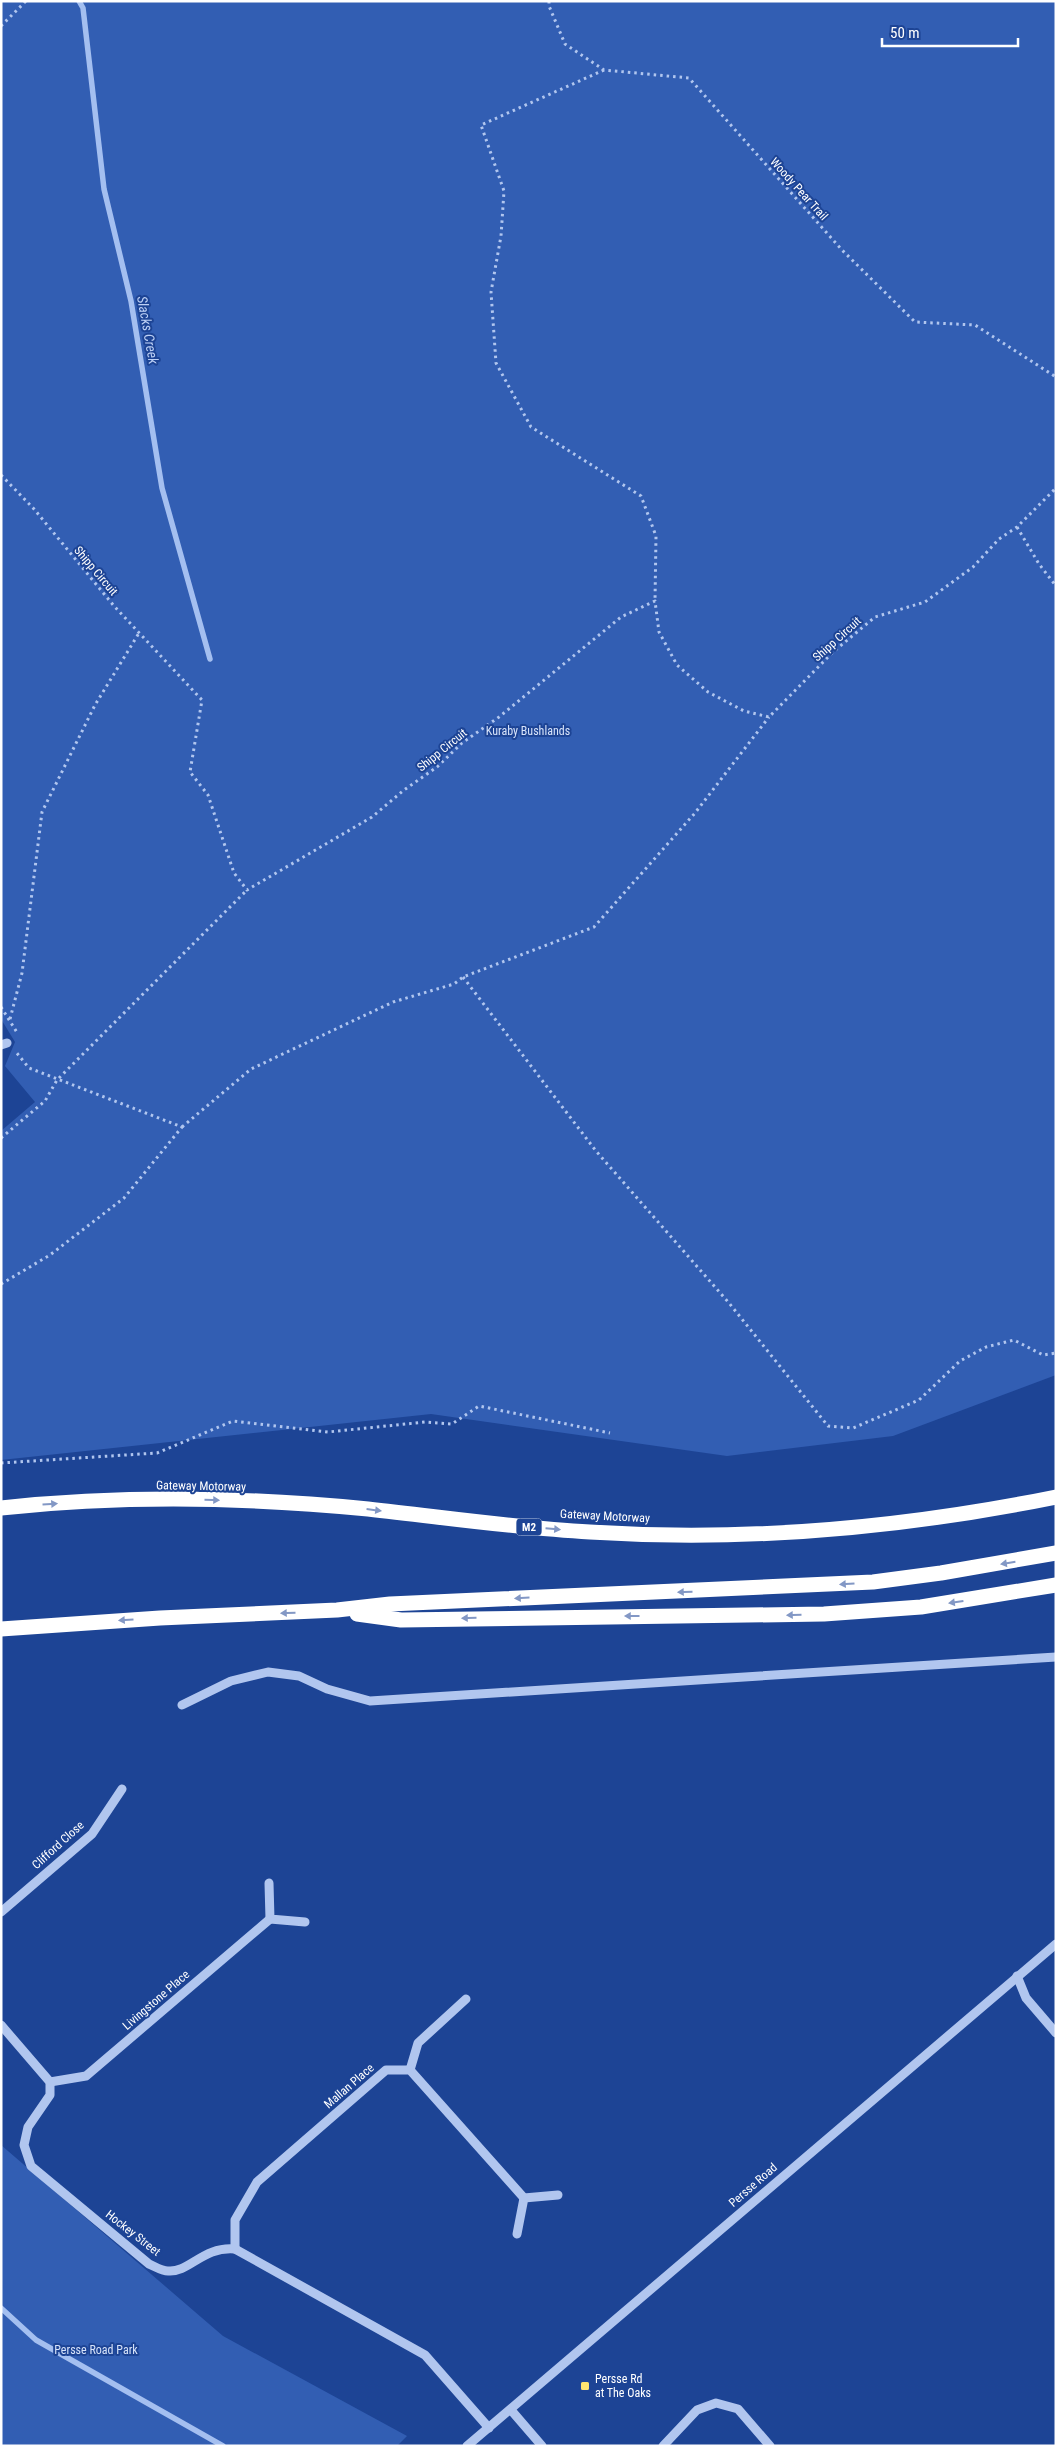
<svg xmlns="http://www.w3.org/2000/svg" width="1057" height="2447" font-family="'Roboto Condensed',sans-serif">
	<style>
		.green { fill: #325eb3 }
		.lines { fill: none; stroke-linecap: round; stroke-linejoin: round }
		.stream { stroke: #a4bff0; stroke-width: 5.5 }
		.path { stroke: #b1c6ef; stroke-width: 3; stroke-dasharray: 2.5 4; stroke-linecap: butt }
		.minor { stroke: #b1c6ef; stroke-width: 9 }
		.highway { stroke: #fff; stroke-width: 15 }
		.oneway { fill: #8398c5 }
		.poi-dot { fill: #fee470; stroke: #1d4495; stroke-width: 2 }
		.labels { text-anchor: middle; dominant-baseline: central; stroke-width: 4; stroke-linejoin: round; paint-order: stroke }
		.shield { fill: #1d4495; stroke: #bbc7df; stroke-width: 1 }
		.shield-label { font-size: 11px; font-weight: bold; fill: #fff }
		.street-label { font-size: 12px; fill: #fff; stroke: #1d4495 }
		.park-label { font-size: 12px; fill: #d7e3fa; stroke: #1d4495 }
		.poi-label { font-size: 12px; fill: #fff; stroke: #1d4495; text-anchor: start }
		.water-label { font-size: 14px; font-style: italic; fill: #bdd0f5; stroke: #1d4495 }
	</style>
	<rect width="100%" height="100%" fill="#1d4495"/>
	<g class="green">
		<path d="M1,1H1056V1375L893,1436L727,1456L431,1414L1,1460V1131L35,1102L5,1066L15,1042L1,1019Z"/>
		<path d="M1,2145L223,2336L407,2436L397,2446H1Z"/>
	</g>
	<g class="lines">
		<g class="stream">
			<path d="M79,1L83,8L104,189L131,301L162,488L210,659"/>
			<path d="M1,2308L36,2340L223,2446"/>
		</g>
		<g class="path">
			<path d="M549,1V6L565,44L604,70L689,78L842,250L915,322L975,325L1056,377"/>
			<path d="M1,26L26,1"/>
			<path d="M604,70L481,125L504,191L501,236L491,292L496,363L531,427L641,496L656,536L655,601"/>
			<path d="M1,475L34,509L114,606L202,700L190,772L208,795L234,873L247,890L372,817L404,790L437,767L462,743L499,717L621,617L655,601L659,632L677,665L708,692L744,711L769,717L833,652L875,617L925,602L973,567L999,539L1017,527L1056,488"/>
			<path d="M1017,527L1039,564L1056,586"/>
			<path d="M463,977L596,1151L729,1303L828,1426L853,1428L919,1400L960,1361L986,1347L1014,1340L1043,1355L1056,1353"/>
			<path d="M1,1007L18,1034"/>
			<path d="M10,1019L22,973L42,812L95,705L139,633"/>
			<path d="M182,1127L251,1069L393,1002L454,984L463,977L594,927L695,813L769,717"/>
			<path d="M1,1138L45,1101L57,1080L247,890"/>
			<path d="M1,1284L50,1255L124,1198L182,1127L29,1068L16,1052"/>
			<path d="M1,1463L157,1453L233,1421L328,1432L425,1422L452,1424L479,1406L610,1433"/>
		</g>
		<g class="minor">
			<path d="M1,1045L7,1043"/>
			<path d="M182,1705L231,1681L268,1672L299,1676L327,1689L370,1701L1056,1657"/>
			<path d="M269,1883L270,1919L305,1922"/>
			<path d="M1,1912L92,1834L122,1789"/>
			<path d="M1017,1976L1026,1998L1056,2033"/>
			<path d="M1,2025L50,2082V2095L28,2127L24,2145L31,2166L149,2264C154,2266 162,2271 168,2271C189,2273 203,2246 235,2249L425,2355L489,2428"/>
			<path d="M410,2070L418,2043L466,1999"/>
			<path d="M50,2082L86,2076L270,1919"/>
			<path d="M517,2234L524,2198L558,2195"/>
			<path d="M235,2249V2220L257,2182L386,2070H410L524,2198"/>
			<path d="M511,2410L542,2446"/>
			<path d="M467,2446L1056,1944"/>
			<path d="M663,2446L697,2410L716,2403L738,2409L770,2446"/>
		</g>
		<g class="highway">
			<path d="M1,1508C123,1495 246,1497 368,1509C442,1517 516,1528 590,1532C746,1542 903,1528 1056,1497"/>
			<path d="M357,1614L401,1620L824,1614L921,1607L1056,1585"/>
			<path d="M1,1629L160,1618L337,1610L390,1604L873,1582L941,1573L1056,1553"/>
		</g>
	</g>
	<defs><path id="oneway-solid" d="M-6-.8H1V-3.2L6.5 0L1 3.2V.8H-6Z" transform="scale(1.25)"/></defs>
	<g class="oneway">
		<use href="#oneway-solid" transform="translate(212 1500) rotate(1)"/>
		<use href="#oneway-solid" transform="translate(50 1504) rotate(-4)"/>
		<use href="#oneway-solid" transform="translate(374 1510) rotate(7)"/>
		<use href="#oneway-solid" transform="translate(553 1529) rotate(5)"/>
		<use href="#oneway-solid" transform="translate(1008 1563) rotate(171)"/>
		<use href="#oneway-solid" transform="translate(847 1584) rotate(176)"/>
		<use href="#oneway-solid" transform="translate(685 1592) rotate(178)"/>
		<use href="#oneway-solid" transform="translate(522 1598) rotate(177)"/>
		<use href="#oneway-solid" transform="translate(956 1602) rotate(172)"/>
		<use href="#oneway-solid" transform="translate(288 1613) rotate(178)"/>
		<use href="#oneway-solid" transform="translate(794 1615) rotate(178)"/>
		<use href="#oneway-solid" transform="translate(632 1616) rotate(-180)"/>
		<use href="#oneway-solid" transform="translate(469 1618) rotate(179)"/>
		<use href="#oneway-solid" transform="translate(126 1620) rotate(176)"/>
	</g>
	<rect class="poi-dot" x="580" y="2381" width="10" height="10" rx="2.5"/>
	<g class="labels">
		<rect class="shield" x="516.5" y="1518.5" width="25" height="17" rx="4"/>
		<g class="shield-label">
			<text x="529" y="1527">M2</text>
		</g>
		<g class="street-label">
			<text transform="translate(799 189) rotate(48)">Woody Pear Trail</text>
			<text transform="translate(96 571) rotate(50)">Shipp Circuit</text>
			<text transform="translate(837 639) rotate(-42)">Shipp Circuit</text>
			<text transform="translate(442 750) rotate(-39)">Shipp Circuit</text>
			<text transform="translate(201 1486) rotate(1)">Gateway Motorway</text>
			<text transform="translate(605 1516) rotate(3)">Gateway Motorway</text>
			<text transform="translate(58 1845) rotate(-42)">Clifford Close</text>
			<text transform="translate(156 2000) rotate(-41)">Livingstone Place</text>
			<text transform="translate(349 2086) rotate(-41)">Mallan Place</text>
			<text transform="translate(753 2185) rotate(-41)">Persse Road</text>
			<text transform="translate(133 2233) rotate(38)">Hockey Street</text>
		</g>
		<g class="park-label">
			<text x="528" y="731">Kuraby Bushlands</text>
			<text x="96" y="2350">Persse Road Park</text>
		</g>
		<g class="poi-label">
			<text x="595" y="2379">Persse Rd<tspan x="595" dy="14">at The Oaks</tspan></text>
		</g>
		<g class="water-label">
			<text transform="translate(148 330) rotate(80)">Slacks Creek</text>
		</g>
	</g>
	<rect width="1057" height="2447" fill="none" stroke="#ffffff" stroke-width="5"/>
	<path d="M882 38v8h136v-8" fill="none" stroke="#ffffff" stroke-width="2.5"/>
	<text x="890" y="38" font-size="15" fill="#ffffff" stroke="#1d4495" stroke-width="4" paint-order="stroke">50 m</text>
</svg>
